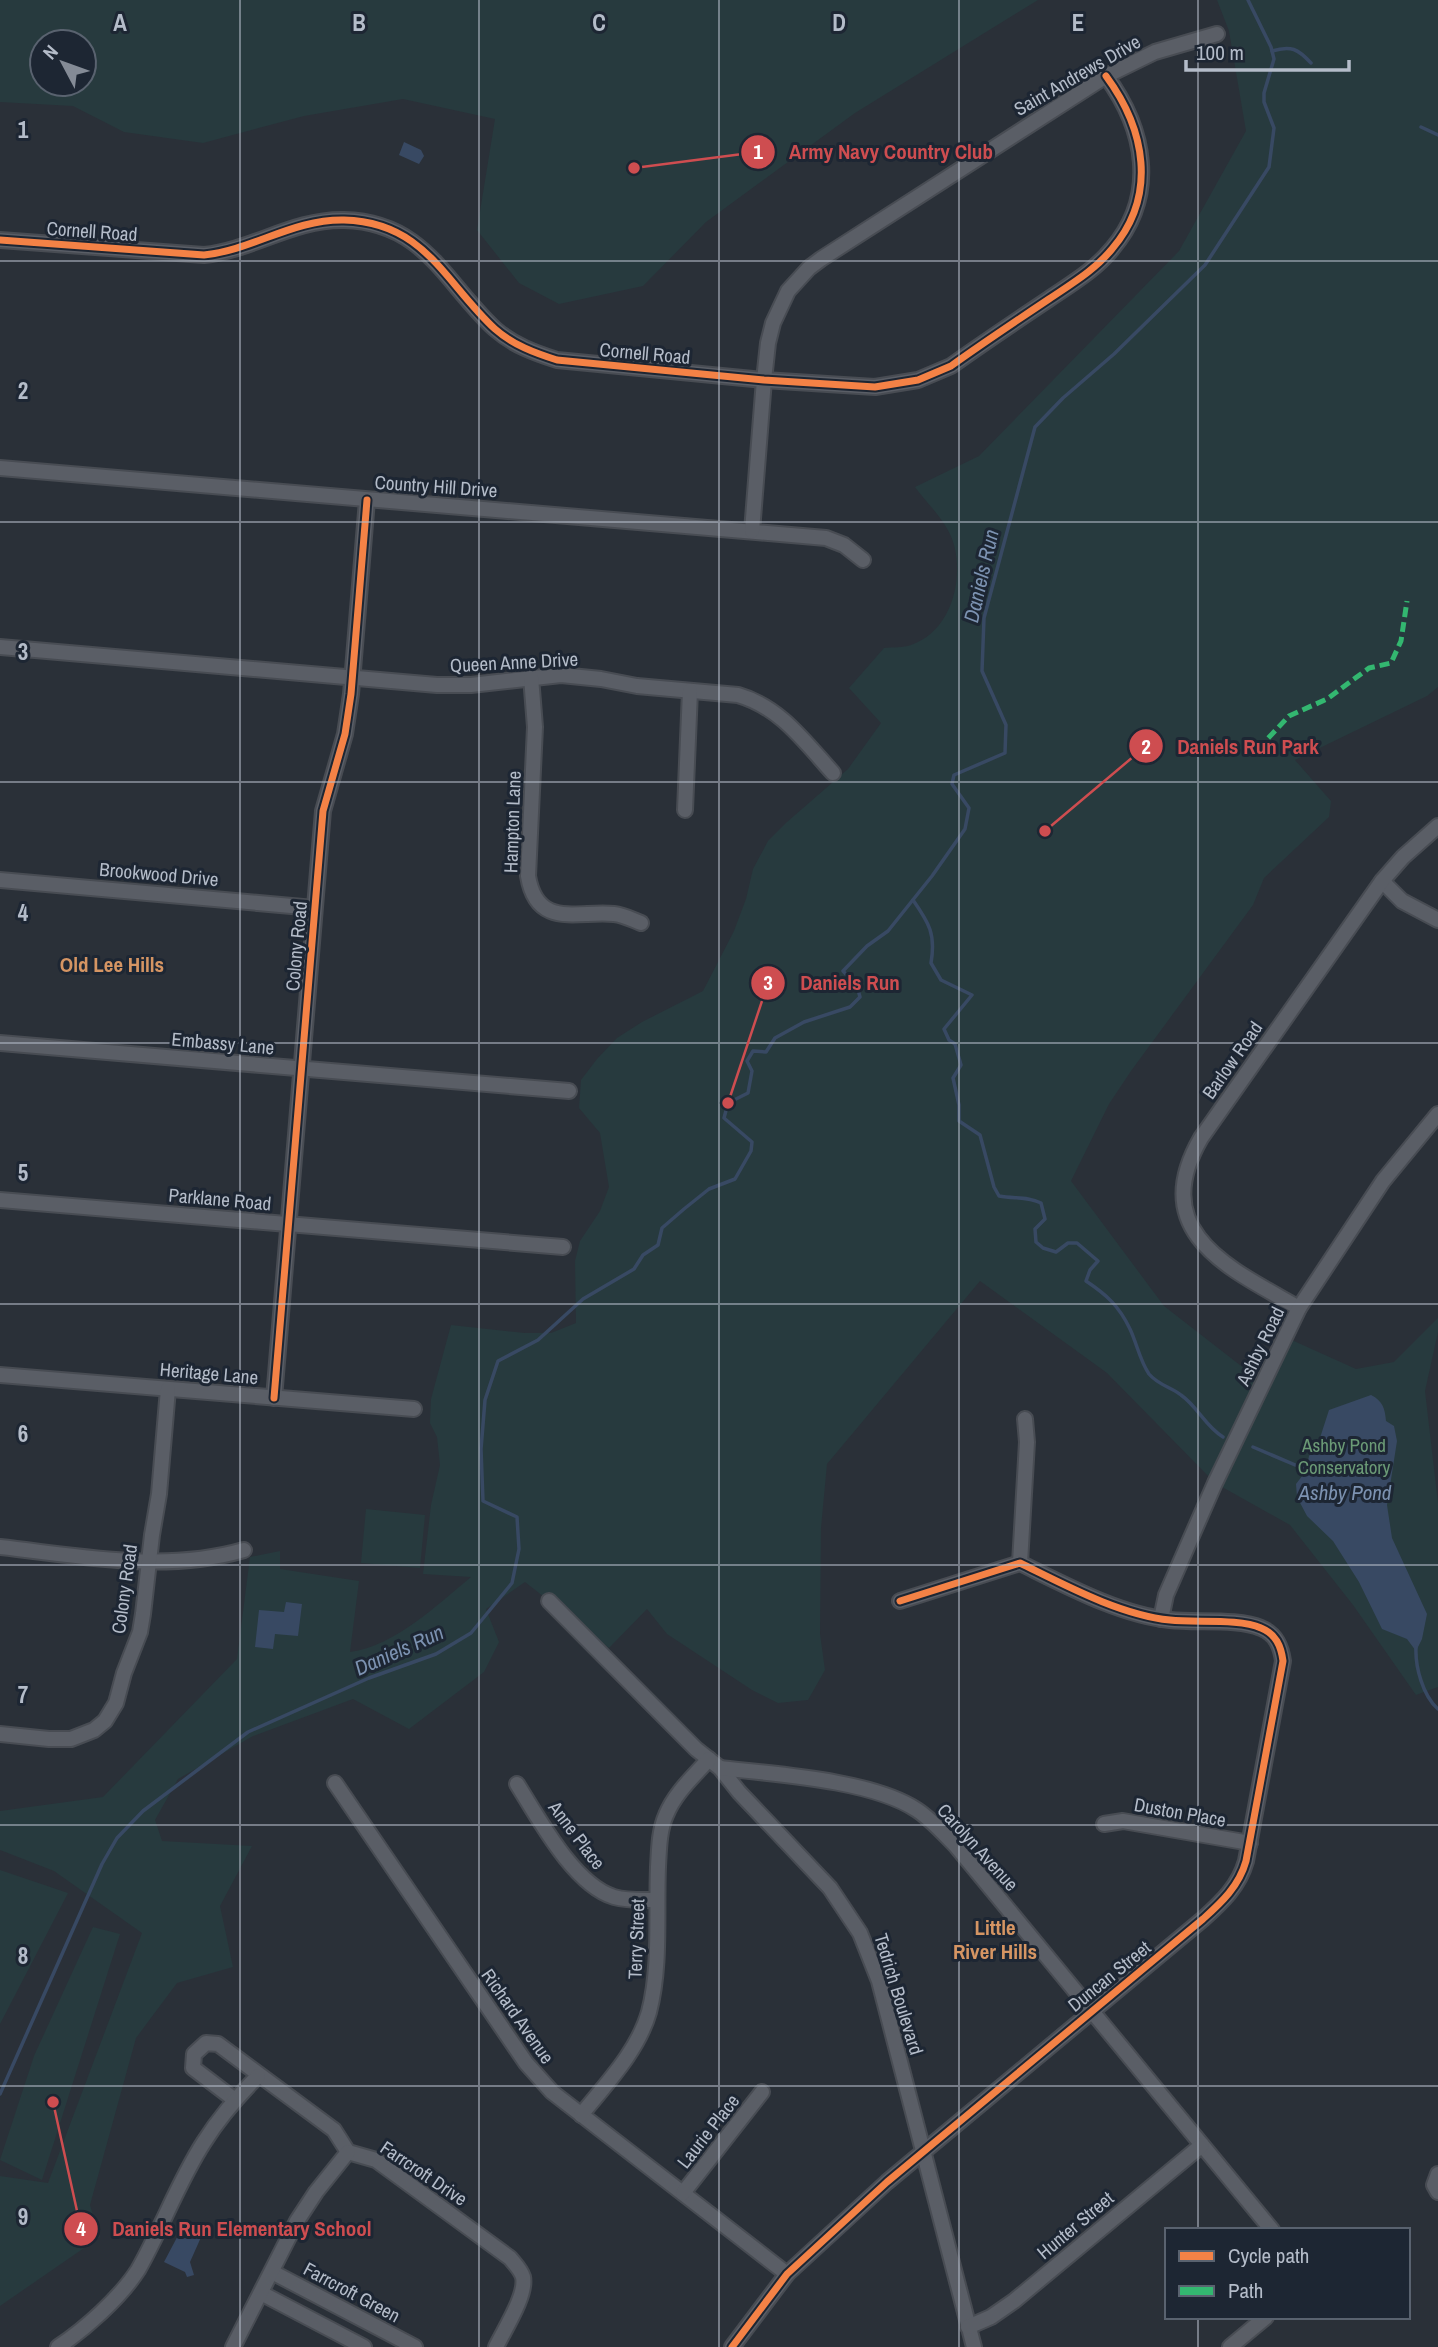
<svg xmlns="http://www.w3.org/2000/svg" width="1438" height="2347" font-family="'Archivo Narrow',sans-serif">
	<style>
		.green { fill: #273a3e; fill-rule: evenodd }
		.water { fill: #384963 }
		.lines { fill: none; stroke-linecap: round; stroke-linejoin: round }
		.stream { stroke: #384963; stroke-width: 3.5 }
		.minor-casing { stroke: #484c53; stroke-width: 18 }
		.minor { stroke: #5a5e66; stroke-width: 14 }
		.quiet { stroke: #33b770; stroke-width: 5; stroke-dasharray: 10 5; stroke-linecap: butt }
		.cycleway-casing { stroke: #1d2633; stroke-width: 11 }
		.cycleway { stroke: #f48246; stroke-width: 7 }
		.grid { fill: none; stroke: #b4bcc9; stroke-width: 2; stroke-opacity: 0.55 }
		.labels { text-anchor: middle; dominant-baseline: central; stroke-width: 6; stroke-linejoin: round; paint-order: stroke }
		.street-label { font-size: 19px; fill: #b4bcc9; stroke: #1d2633 }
		.park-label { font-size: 19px; fill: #6b9a76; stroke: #1d2633 }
		.water-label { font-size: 21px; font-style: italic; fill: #7c92b1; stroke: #1d2633 }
		.neighbourhood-label { font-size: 21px; font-weight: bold; fill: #d59563; stroke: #1d2633 }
		.grid-label { font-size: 23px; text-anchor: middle; font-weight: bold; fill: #b4bcc9; stroke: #1d2633; stroke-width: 6; stroke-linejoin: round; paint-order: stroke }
		.leader { fill: none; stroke: #ce4d50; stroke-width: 2.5 }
		.callout-dot { fill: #ce4d50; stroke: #1d2633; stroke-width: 2.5 }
		.mark-label { font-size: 21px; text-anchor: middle; font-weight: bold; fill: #fff }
		.callout-label { font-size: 21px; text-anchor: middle; font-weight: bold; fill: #ce4d50; stroke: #1d2633; stroke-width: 6; stroke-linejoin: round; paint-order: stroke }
	</style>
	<rect width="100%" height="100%" fill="#2a3038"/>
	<g class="green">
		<path d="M0,0H1038L855,113L706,222L643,286L559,304L519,283L477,230L495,119L403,99L304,116L203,143L124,132L73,106L0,102ZM42,42H84V84H42Z"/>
		<path d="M1217,0H1438V687L1427,696L1295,760L1331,801L1329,817L1264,878L1253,905L1131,1071L1109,1104L1071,1181L1164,1306L1263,1383L1285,1337L1356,1369L1394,1362L1438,1318V1332L1425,1391L1438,1503V1687L1416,1695L1353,1605L1290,1525L1215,1483L1107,1373L980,1281L827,1464L821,1528L820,1634L825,1670L808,1700L778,1703L752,1690L667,1634L647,1609L609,1648L525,1582L486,1609L499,1642L484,1672L409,1729L353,1699L253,1736L178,1779L155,1820L162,1841L252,1846L220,1906L233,1967L177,1983L136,2038L90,2205L100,2237L0,2306V2176L48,2183L142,1933L54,1871L0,1850V1811L103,1797L237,1659L250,1557L280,1551V1569L359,1581L350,1652C395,1646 437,1605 471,1577L423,1574L431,1505L440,1465L437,1437L430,1423L431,1399L451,1325L525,1333H551L576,1323L575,1261L580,1241L600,1211L609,1187L600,1133L579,1108L581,1080L597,1059L617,1038L642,1022L703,991L734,931L746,899L753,869L768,841L787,822L848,769L881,723L849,688L884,648C892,647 903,648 911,645C950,632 964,582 954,545C948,522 928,505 915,487L979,456L1179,251L1246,131L1229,31Z"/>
		<path d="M366,1509L425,1515L420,1568L361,1563Z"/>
		<path d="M0,1870L68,1893L0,2024Z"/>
		<path d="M93,1927L120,1934L42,2180L0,2160L34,2056Z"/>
	</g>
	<g class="water">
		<path d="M404,142L421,150L424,156L419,164L399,155Z"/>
		<path d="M1371,1395C1383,1401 1385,1409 1386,1421L1394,1426L1397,1441L1387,1505L1392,1538L1427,1614L1422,1639L1416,1651L1407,1639L1382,1629L1359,1582L1333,1541L1307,1516L1297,1497L1296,1484L1306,1471L1309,1456L1319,1441L1329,1410Z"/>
		<path d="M286,1602L302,1604L298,1636L275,1634L273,1649L255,1647L259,1610L284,1612Z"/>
		<path d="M183,2226L202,2235L190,2262L194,2275L187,2277L185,2272L164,2262Z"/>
	</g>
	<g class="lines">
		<g class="stream">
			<path d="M1272,51C1291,45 1298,49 1311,63"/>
			<path d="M1421,127L1438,135"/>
			<path d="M913,900C929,923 936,934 931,963L941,980L972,995L944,1029L949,1040L955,1044L961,1065L953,1078L959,1105V1121L980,1135L994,1187L999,1196C1015,1199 1027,1196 1041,1203L1045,1219L1035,1229L1036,1242L1043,1248L1056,1252L1068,1243H1077L1098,1261L1090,1270L1086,1281C1107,1295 1119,1306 1130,1329C1137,1344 1140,1361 1149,1374C1158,1385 1171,1387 1181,1395C1198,1407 1205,1426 1223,1437"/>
			<path d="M1253,1447L1307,1470"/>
			<path d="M1416,1647C1415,1667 1423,1696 1438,1709"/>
			<path d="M0,2094L102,1864L117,1838L143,1811L248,1732L369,1678L436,1654L471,1633L512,1583L519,1549L517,1517L483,1501L481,1449L485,1400L498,1361L538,1340L583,1299L634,1269L643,1255L658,1245L662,1228L684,1209L709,1189L735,1179L751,1151L752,1142L724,1118L728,1103L748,1093L752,1071L747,1061L753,1051L766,1052L775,1038L804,1022L850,1007L860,997L857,986L843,971L867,946L888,931L932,876L965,829L969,808L952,784L954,775L1005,753L1006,725L982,671L984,618L1035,427L1063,398L1114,354L1205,265L1269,167L1274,128L1264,102V93L1274,59L1271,47L1248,0"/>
		</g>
		<g class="minor-casing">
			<g id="minor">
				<path d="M0,240L204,255C253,250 293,219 344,220C425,222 445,283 495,329C513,345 535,353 557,360L764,380L875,387L918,380L951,366C983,343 1016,321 1049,299C1071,284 1095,270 1112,249C1158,195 1145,129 1106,76"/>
				<path d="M0,468L826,538L844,545L863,560"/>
				<path d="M752,531L764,380L768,343L773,323L788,291L809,268L821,259L1106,76L1155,52L1217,34"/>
				<path d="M0,647L437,685H471L561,675L601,679L637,686L738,695C780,707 804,741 833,773"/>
				<path d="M531,677L535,727L528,876C537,930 579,910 614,914C624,915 633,920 641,923"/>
				<path d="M685,810L690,691"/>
				<path d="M0,880L314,908"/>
				<path d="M1382,881L1402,901L1438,920"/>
				<path d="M0,1043L569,1091"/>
				<path d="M0,1200L563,1247"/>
				<path d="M1299,1308C1231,1269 1146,1233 1201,1138L1382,881L1403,857L1438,826"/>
				<path d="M0,1375L414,1409"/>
				<path d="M274,1398L323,811L345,734L351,694L367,500"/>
				<path d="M0,1547C81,1556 164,1573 244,1550"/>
				<path d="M1020,1563L1027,1442L1025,1419"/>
				<path d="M549,1601L696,1749L720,1768L739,1792L830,1888L860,1933L879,1981L974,2347"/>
				<path d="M1161,1619L1166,1595L1215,1483L1299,1308L1383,1181L1438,1114"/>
				<path d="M0,1734L49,1739H71L94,1730L105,1721L116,1703L124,1673L140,1632L143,1614L152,1535L159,1494L168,1389"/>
				<path d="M720,1768C774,1774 872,1780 917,1810C932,1820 944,1834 956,1846L1272,2230"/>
				<path d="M335,1783L526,2063L552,2092L787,2274"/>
				<path d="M517,1784C539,1819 574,1885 614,1897C628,1901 642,1900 657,1900"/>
				<path d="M1104,1824L1123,1821L1250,1843"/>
				<path d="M235,2100L193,2068L194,2054L206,2043L218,2044L334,2130L348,2152"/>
				<path d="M581,2115C606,2084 638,2051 649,2012C661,1966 656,1915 658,1867C659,1850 659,1831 666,1815C675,1793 693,1777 709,1759"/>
				<path d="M348,2152L376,2160L510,2258C515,2264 521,2270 523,2277C527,2295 504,2330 496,2347"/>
				<path d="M1438,2174L1434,2185L1438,2192"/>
				<path d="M683,2193L762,2092"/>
				<path d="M272,2272L415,2347"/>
				<path d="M261,2293L364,2347"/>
				<path d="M968,2327L991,2317L1014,2301L1202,2145"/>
				<path d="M58,2347C85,2329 120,2298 138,2270C162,2228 178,2182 204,2142C219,2118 238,2096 258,2076"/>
				<path d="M233,2347L297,2221L316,2192L348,2152"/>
				<path d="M732,2347L787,2274L887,2182L1203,1919C1222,1902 1239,1886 1246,1861L1283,1661C1281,1646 1276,1634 1261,1628C1239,1618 1195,1623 1170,1620C1120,1615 1065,1585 1020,1563L900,1601"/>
				<path d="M1230,2347L1266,2317"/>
			</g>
		</g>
		<use href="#minor" class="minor"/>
		<path class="quiet" d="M1258,749L1289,716L1327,699L1369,668L1391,663L1401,641L1407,601"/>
		<g class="cycleway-casing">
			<g id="cycleway">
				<path d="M0,240L204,255C253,250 293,219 344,220C425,222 445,283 495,329C513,345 535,353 557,360L764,380L875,387L918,380L951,366C983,343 1016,321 1049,299C1071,284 1095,270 1112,249C1158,195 1145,129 1106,76"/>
				<path d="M274,1398L323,811L345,734L351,694L367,500"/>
				<path d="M732,2347L787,2274L887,2182L1203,1919C1222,1902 1239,1886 1246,1861L1283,1661C1281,1646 1276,1634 1261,1628C1239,1618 1195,1623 1170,1620C1120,1615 1065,1585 1020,1563L900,1601"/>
			</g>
		</g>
		<use href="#cycleway" class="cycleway"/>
	</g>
	<path class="grid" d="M240,0V2347M479,0V2347M719,0V2347M959,0V2347M1198,0V2230M0,261H1438M0,522H1438M0,782H1438M0,1043H1438M0,1304H1438M0,1565H1438M0,1825H1438M0,2086H1438M1198,2317V2347"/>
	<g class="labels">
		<g class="street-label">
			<text transform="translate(1077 75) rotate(-30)">Saint Andrews Drive</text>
			<text transform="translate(92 231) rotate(4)">Cornell Road</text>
			<text transform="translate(645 353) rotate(5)">Cornell Road</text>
			<text transform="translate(436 486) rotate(4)">Country Hill Drive</text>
			<text transform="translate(514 662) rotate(-3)">Queen Anne Drive</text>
			<text transform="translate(512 822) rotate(-88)">Hampton Lane</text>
			<text transform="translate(159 874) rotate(5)">Brookwood Drive</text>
			<text transform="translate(296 946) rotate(-85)">Colony Road</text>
			<text transform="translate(223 1043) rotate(5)">Embassy Lane</text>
			<text transform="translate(1232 1060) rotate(-55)">Barlow Road</text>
			<text transform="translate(220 1199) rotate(5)">Parklane Road</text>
			<text transform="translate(1260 1346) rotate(-64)">Ashby Road</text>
			<text transform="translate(209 1373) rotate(5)">Heritage Lane</text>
			<text transform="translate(124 1589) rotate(-82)">Colony Road</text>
			<text transform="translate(1180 1812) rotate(10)">Duston Place</text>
			<text transform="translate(577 1835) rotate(53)">Anne Place</text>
			<text transform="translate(978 1847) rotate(48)">Carolyn Avenue</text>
			<text transform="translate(636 1939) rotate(-88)">Terry Street</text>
			<text transform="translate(1109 1976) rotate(-39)">Duncan Street</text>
			<text transform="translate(899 1994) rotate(73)">Tedrich Boulevard</text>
			<text transform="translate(518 2016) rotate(55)">Richard Avenue</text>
			<text transform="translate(708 2131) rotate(-52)">Laurie Place</text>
			<text transform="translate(424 2173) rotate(34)">Farrcroft Drive</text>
			<text transform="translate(1075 2225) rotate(-40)">Hunter Street</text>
			<text transform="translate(352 2292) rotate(28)">Farrcroft Green</text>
		</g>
		<g class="park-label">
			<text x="1344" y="1445">Ashby Pond<tspan x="1344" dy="22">Conservatory</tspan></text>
		</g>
		<g class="water-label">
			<text transform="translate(981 576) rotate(-77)">Daniels Run</text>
			<text x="1345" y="1492">Ashby Pond</text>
			<text transform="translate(399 1650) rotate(-24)">Daniels Run</text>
		</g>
		<g class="neighbourhood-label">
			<text x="112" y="964">Old Lee Hills</text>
			<text x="995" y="1927">Little<tspan x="995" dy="24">River Hills</tspan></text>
		</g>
	</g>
	<g class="grid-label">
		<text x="120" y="31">A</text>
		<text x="359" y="31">B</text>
		<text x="599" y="31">C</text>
		<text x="839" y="31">D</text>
		<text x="1078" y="31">E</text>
		<text x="23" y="138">1</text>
		<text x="23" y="399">2</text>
		<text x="23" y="660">3</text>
		<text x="23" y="921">4</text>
		<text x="23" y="1181">5</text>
		<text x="23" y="1442">6</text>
		<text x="23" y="1703">7</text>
		<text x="23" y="1964">8</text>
		<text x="23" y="2225">9</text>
	</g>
	<path class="leader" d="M634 168L758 152M1045 831L1146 746M728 1103L768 983M53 2102L81 2229"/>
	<g class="callout-dot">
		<circle cx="634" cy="168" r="7"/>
		<circle cx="1045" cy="831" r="7"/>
		<circle cx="728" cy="1103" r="7"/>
		<circle cx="53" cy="2102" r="7"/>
		<circle cx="758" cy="152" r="18"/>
		<circle cx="1146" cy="746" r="18"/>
		<circle cx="768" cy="983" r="18"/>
		<circle cx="81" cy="2229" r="18"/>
	</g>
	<g class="mark-label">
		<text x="758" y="159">1</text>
		<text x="1146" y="754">2</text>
		<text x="768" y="990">3</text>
		<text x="81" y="2236">4</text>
	</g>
	<g class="callout-label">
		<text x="891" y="159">Army Navy Country Club</text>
		<text x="1248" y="754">Daniels Run Park</text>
		<text x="850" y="990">Daniels Run</text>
		<text x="242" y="2236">Daniels Run Elementary School</text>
	</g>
	<rect x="1165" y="2228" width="245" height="91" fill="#1d2633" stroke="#59626f" stroke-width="2"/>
	<rect x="1179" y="2251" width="35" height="10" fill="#f48246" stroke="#59626f" stroke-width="2"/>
	<text x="1228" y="2263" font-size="21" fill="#b4bcc9">Cycle path</text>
	<rect x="1179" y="2286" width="35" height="10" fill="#33b770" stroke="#59626f" stroke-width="2"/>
	<text x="1228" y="2298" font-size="21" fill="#b4bcc9">Path</text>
	<g transform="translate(63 63) rotate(311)"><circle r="33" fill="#1d2633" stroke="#59626f" stroke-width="2"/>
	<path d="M0-5L12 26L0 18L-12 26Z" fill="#848b96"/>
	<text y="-10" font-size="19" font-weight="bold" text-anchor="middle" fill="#b4bcc9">N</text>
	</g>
	<path d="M1186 60v10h163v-10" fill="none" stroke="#b4bcc9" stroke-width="3.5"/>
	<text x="1196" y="60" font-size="21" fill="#b4bcc9" stroke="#1d2633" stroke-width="5" paint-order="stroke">100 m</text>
</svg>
